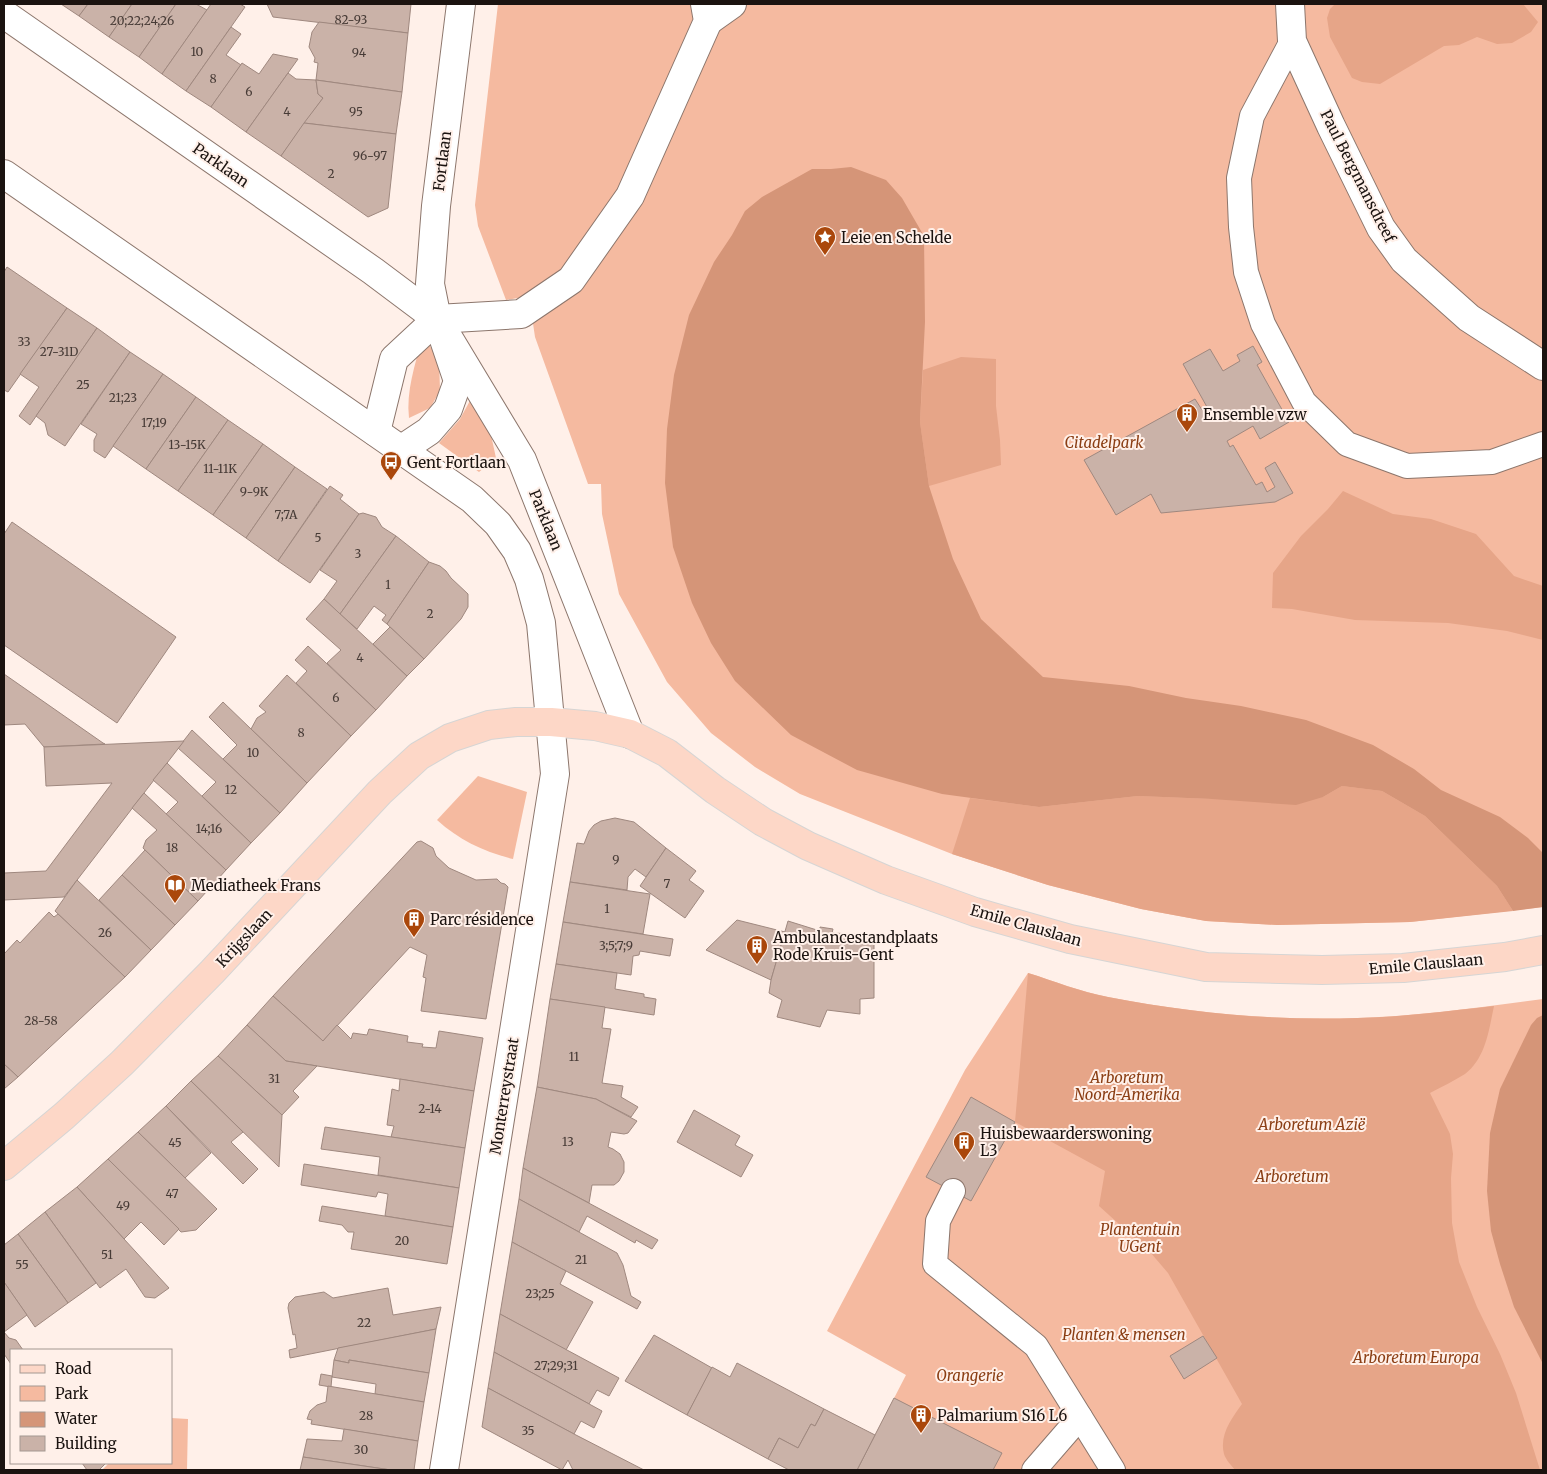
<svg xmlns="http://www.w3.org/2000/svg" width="1547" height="1474" font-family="Merriweather,serif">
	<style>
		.green { fill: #f5baa0 }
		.forest { fill: #e6a588 }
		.water { fill: #d59578 }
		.building { fill: #cab2a8; stroke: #9f887f }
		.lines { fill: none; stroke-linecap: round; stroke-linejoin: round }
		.lane-casing { stroke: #8c766c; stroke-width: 26 }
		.street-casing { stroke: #8c766c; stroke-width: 30 }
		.primary-casing { stroke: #d6d5d4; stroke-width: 30 }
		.lane { stroke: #fff; stroke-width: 24 }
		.street { stroke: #fff; stroke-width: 28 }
		.primary { stroke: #fdd7c7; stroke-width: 28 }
		.labels { text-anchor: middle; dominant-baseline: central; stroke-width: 4; stroke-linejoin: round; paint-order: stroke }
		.number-label { font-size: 12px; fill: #473b36 }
		.street-label { font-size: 15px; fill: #1b1310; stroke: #fff0e9 }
		.poi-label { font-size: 15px; fill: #1b1310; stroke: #fff0e9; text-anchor: start }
		.park-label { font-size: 15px; font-style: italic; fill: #8b3e14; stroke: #fff0e9 }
	</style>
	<rect width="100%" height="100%" fill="#fff0e9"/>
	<g class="green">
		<path d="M498,4H1543V907L1410,922L1277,925L1206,921L1141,909L1048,885L952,854L800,794L755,767L711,733L667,682L619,594L602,514L601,484H588L535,337L529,296L506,300L478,226L475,205Z"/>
		<path d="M422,339L425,340L439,358L440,391L430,408L409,418C406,391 415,365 422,339Z"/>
		<path d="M472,397L491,435L496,458L479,472L439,443L460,419Z"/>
		<path d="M478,776L527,792L513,859C484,852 459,840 437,820Z"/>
		<path d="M1028,973C1054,981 1081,992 1108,997C1190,1013 1275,1021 1358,1018C1420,1016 1482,1007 1543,999V1470H857L906,1375L827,1331L965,1070Z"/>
		<path d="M171,1418L188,1419L187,1470H102L109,1463H171Z"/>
	</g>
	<g class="forest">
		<path d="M1335,4H1523L1538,22L1531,32L1512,43L1497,44L1477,37L1459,45L1444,46L1380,84L1362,82L1352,78L1330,37L1327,18L1330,9Z"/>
		<path d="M961,357L996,359V406L1000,440L1001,465L929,486L920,422L923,370Z"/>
		<path d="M1343,491L1393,514L1431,519L1476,534L1514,576L1543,586V640L1507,631L1448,623L1355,620L1292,609L1272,608L1273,573L1301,536L1328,509Z"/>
		<path d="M1342,786L1382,791L1425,816L1497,886L1513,911L1410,922L1277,925L1206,921L1141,909L1048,885L952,854L970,798L1039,807L1138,796L1212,799L1323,797Z"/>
		<path d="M1028,973C1054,981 1081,992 1108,997C1190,1013 1274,1021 1357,1018C1403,1017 1448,1011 1494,1006C1489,1029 1486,1058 1465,1074C1454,1081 1441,1087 1430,1093L1450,1134L1453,1154L1451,1178L1452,1223L1459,1262L1477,1307L1500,1354L1516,1393L1540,1470H1235C1231,1465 1226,1460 1224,1454C1219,1435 1232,1418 1242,1404L1168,1273L1150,1252L1099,1206L1105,1171L1015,1122Z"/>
	</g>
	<g class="water">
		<path d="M851,167L886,180L902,198L924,236L925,322L920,422L929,486L953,559L981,619L1043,677L1129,686L1186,698L1241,706L1306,720L1373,745L1414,769L1441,790L1500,817L1528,838L1543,853V907L1513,911L1497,886L1425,816L1382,791L1342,786L1323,797L1296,805L1212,799L1138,796L1039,807L942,794L857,770L791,735L735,681L711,643L692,603L673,547L665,483L667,429L674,375L689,315L714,262L732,235L745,211L762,197L812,169H831Z"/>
		<path d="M1543,1015V1364L1514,1307L1500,1264L1491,1231L1487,1191L1490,1133L1500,1089L1531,1025L1537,1018Z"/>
	</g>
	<g class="building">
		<path d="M61,4H88L79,16Z"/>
		<path d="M88,4H132L109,37L79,16Z"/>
		<path d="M132,4H176L139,57L109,37Z"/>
		<path d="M176,4H196L207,10L162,74L139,57Z"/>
		<path d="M211,4H240L245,7L186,91L162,74Z"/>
		<path d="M267,4H411L408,33L273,17Z"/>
		<path d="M319,22L408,33L402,92L316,80L318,63L314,62L315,58L309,47L312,32Z"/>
		<path d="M231,27L241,34L226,55L241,65L211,107L186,91Z"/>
		<path d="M273,54L298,59L246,132L211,107L242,63L259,74Z"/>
		<path d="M288,73L296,79L316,80L318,94L323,98L281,156L246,132Z"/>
		<path d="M316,80L402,92L396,134L304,123L323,98L318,94Z"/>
		<path d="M304,123L396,134L388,208L368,217L281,156Z"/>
		<path d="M7,267L67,308L8,392L4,390V272Z"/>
		<path d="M67,308L97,328L30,425L19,416L39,387L20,374Z"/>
		<path d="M97,328L130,352L65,446L48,435L45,423L36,416Z"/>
		<path d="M1253,346L1262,362L1257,365L1289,422L1260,439L1253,426L1227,441L1230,447L1233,445L1256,485L1262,482L1267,492L1275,487L1265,468L1275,462L1293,493L1275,502L1161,513L1151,494L1116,515L1084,460L1195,399L1202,410L1207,407L1183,364L1210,349L1223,371L1240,361L1237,355Z"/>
		<path d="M130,352L163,374L105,458L94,451V440L97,434L81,424Z"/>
		<path d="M163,374L196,397L146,469L113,446Z"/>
		<path d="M196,397L228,420L178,491L146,469Z"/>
		<path d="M228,420L263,444L213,515L178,491Z"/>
		<path d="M263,444L295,467L246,538L213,515Z"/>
		<path d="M295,467L327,489L278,561L246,538Z"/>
		<path d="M330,486L343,495L340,499L359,514L310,583L278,561Z"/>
		<path d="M363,513L376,517L382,527L396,536L340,614L324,599L337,581L320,570L359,514Z"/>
		<path d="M12,522L176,637L117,723L4,645V534Z"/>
		<path d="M396,536L429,562L387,624L382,620L386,615L374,606L357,629L340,614Z"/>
		<path d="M429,562L440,566L446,571L451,578L468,594V607L461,619L424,659L387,624Z"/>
		<path d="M324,599L407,676L376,710L327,663L341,650L306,619Z"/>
		<path d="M390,627L424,659L407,676L373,644Z"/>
		<path d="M308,646L376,710L351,736L296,683L307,671L295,660Z"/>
		<path d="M4,674L103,743L105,744L44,747L25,724L4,725Z"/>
		<path d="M287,675L351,736L307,783L251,729L257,718L266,712L259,706Z"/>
		<path d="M223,702L307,783L280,813L223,759L237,745L209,717Z"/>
		<path d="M192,730L280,813L251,843L202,796L216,782L178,748Z"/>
		<path d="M184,741L64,897L4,900V873L46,871L112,783L46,786L44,747Z"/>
		<path d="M167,763L251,843L226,870L166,814L178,802L153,780Z"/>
		<path d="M144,793L226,870L198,901L143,848L146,840L157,830L132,808Z"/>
		<path d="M615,818L634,822L666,848L646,877L635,869L628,877L627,890L570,882L577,843L584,844L589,831L594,825L601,821Z"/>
		<path d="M421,841L433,848L436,856L449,868L476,880L497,879L501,883L505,884L508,887L486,1019L421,1011L426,978L423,977L427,955L410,947L323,1041L273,996L417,842Z"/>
		<path d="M666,848L696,871L689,880L704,891L685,918L640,886Z"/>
		<path d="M145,850L198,901L175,925L122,875Z"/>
		<path d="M122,875L175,925L151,950L99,900Z"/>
		<path d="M77,880L151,950L125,977L55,911Z"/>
		<path d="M570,882L650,894L643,934L563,922Z"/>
		<path d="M49,912L54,917L58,914L125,977L18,1077L4,1064V954L17,940L20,943Z"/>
		<path d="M737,920L785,932L771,980L706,950Z"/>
		<path d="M788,921L820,931V927L833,929L832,933L874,935V998L860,999V1014L827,1010L820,1027L777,1017L782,1000L769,993L771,980Z"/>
		<path d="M563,922L673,939L670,956L640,951L639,955L633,956L631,975L556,964Z"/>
		<path d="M556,964L617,973L615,989L644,994V997L656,999L654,1015L550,999Z"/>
		<path d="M273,996L323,1041L337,1025L351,1039L353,1033L367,1035L369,1029L408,1036L407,1042L423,1044L422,1047L436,1048L439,1031L483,1038L474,1091L286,1061L247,1025Z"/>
		<path d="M550,999L605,1007L602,1028L611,1029L602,1083L623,1086L621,1097L638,1107L631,1117L596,1099L537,1087Z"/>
		<path d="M247,1025L286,1061L317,1066L293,1091L299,1097L282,1115L218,1056Z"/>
		<path d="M218,1056L282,1115L279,1167L191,1081Z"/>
		<path d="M4,1064L18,1077L4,1089Z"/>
		<path d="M400,1079L474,1091L465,1148L391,1137L394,1126L387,1125L392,1089L399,1091Z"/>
		<path d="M191,1081L243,1132L231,1142L258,1169L243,1184L166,1106Z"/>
		<path d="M537,1087L596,1099L637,1121L628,1133L624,1134L611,1132L608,1147L613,1149L620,1154L624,1162V1172L619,1181L614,1185H592L589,1203L523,1168Z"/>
		<path d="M971,1097L1015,1122L971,1201L926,1177Z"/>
		<path d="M166,1106L211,1153L185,1178L138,1132Z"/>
		<path d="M694,1110L740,1136L735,1145L753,1155L741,1177L677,1142Z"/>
		<path d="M325,1127L465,1148L459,1188L378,1175L380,1157L321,1149Z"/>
		<path d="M138,1132L217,1209L196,1230L181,1232L108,1159Z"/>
		<path d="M108,1159L179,1229L164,1245L141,1222L124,1239L77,1187Z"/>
		<path d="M304,1164L459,1188L453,1227L385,1216L388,1194L378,1192L376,1197L301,1185Z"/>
		<path d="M523,1168L658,1240L652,1249L636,1240L635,1243L587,1216L579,1232L519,1199Z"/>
		<path d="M77,1187L124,1239L169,1288L155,1298L145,1297L126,1269L100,1288L45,1212Z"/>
		<path d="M519,1199L617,1253L623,1265L631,1296L641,1302L637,1309L512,1242Z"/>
		<path d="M322,1206L453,1227L447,1264L351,1249L354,1232H348L342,1225L319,1221Z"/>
		<path d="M45,1212L96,1283L68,1303L18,1234Z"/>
		<path d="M18,1234L68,1303L35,1327L4,1282V1245Z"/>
		<path d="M512,1242L566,1271L560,1284L593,1302L566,1350L500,1314Z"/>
		<path d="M4,1282L27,1315L4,1332L9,1338L16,1340L23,1350H11V1364L4,1354Z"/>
		<path d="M388,1288L393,1315L441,1307L436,1329L290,1358L289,1350L297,1348L295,1334L293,1335L288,1308L289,1303L295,1297L324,1292L333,1298Z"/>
		<path d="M500,1314L619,1378L609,1396L597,1390L589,1404L494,1352Z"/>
		<path d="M436,1329L429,1373L349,1360V1363L334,1360L338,1348Z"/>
		<path d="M654,1335L712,1368L687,1415L625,1381Z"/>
		<path d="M1203,1336L1217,1358L1184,1379L1170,1356Z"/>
		<path d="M494,1352L602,1411L594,1428L581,1421L574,1434L488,1388Z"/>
		<path d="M334,1360L349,1363V1360L429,1373L424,1402L375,1394L376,1384L332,1377Z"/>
		<path d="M737,1363L824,1409L815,1426L811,1424L798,1448L779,1438L768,1459L687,1415L712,1367L730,1377Z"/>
		<path d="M321,1374L332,1376L331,1387L319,1385Z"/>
		<path d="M328,1386L424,1402L418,1441L311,1424L312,1420L307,1419L310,1411L317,1405L326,1402Z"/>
		<path d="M488,1388L574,1434L644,1470H573L568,1460L562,1470L482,1427Z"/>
		<path d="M894,1398L1002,1453L993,1470H857Z"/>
		<path d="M824,1409L875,1435L857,1470H789L768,1459L779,1438L798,1448L811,1424L815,1426Z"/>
		<path d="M344,1429L418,1441L414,1470H391L303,1457L307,1439L342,1441Z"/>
		<path d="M303,1457L391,1470H300Z"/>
		<path d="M82,1463H106L99,1470H87Z"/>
	</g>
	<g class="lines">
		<g class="lane-casing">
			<g id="lane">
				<path d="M1292,41L1252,116L1239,178L1241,227L1246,272L1263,324L1304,402L1347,444L1407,466L1492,462L1543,444"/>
				<path d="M953,1191L938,1221L935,1264L1036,1346L1113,1470"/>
				<path d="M1034,1470L1080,1417"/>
			</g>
		</g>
		<g class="street-casing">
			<g id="street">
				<path d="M1290,4L1292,41L1331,126L1381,228L1404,260L1469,318L1543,366"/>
				<path d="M4,14L373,271L437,319L522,460L630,734"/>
				<path d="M708,21L732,4"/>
				<path d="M4,174L472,499L498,524L517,551L529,579L541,623L555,774L444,1470"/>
				<path d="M437,319L521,314L571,280L630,196L708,21L705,4"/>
				<path d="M376,432L394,359L437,319"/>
				<path d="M402,449L429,431L448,409L458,381L437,319L430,284L436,206L461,4"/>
			</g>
		</g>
		<g class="primary-casing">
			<path id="primary" d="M4,1166L64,1116L122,1063L212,972L380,792L419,756L450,738L489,725L516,722H551L595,726L630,734L667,753L715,790L763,822L808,846L886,880L975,912L1070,939L1206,967L1322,970L1403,968L1505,957L1543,950"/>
		</g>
		<use href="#lane" class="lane"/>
		<use href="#street" class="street"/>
		<use href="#primary" class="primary"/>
	</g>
	<defs>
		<g id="sight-pin" transform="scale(1.125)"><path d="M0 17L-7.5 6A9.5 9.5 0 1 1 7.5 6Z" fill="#aa470b" stroke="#fff0e9"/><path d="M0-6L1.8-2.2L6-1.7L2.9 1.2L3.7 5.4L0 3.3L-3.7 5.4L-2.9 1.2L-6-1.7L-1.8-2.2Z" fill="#fff"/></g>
		<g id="building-pin" transform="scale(1.125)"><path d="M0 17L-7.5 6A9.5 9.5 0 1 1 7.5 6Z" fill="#aa470b" stroke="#fff0e9"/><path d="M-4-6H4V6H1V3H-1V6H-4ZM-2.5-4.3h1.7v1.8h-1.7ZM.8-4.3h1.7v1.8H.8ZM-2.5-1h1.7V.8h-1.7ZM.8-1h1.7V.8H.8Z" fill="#fff"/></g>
		<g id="bus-pin" transform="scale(1.125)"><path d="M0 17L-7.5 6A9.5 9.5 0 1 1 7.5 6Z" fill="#aa470b" stroke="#fff0e9"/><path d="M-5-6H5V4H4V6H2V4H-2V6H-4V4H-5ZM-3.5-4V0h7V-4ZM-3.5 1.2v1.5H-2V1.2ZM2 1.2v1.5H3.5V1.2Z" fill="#fff"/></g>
		<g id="library-pin" transform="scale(1.125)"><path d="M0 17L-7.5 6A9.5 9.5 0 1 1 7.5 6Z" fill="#aa470b" stroke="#fff0e9"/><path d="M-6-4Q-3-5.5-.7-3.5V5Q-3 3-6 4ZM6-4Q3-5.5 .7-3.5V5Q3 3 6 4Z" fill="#fff"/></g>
	</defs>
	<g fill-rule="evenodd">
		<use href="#sight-pin" x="825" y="237"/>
		<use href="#building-pin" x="1187" y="414"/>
		<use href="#bus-pin" x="391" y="462"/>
		<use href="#library-pin" x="175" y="885"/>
		<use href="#building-pin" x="414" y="919"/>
		<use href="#building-pin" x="757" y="946"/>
		<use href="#building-pin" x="964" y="1142"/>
		<use href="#building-pin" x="921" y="1415"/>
	</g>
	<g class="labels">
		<g class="number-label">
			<text x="351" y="19">82-93</text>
			<text x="142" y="20">20;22;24;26</text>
			<text x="197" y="51">10</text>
			<text x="359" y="52">94</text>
			<text x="213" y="78">8</text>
			<text x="249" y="91">6</text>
			<text x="287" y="111">4</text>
			<text x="356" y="111">95</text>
			<text x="370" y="155">96-97</text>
			<text x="331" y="173">2</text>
			<text x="24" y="341">33</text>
			<text x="59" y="351">27-31D</text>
			<text x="83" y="384">25</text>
			<text x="123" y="397">21;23</text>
			<text x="154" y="422">17;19</text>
			<text x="187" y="444">13-15K</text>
			<text x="220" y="468">11-11K</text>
			<text x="254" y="491">9-9K</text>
			<text x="286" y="514">7;7A</text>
			<text x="318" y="537">5</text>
			<text x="358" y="553">3</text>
			<text x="388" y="584">1</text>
			<text x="430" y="613">2</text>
			<text x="360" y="657">4</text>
			<text x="336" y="697">6</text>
			<text x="301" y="732">8</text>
			<text x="253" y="752">10</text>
			<text x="231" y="789">12</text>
			<text x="209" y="828">14;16</text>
			<text x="172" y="847">18</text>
			<text x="616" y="859">9</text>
			<text x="667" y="883">7</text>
			<text x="607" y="908">1</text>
			<text x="105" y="932">26</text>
			<text x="616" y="945">3;5;7;9</text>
			<text x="41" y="1020">28-58</text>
			<text x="574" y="1056">11</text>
			<text x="274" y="1078">31</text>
			<text x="430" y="1108">2-14</text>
			<text x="568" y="1141">13</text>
			<text x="175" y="1142">45</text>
			<text x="172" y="1193">47</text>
			<text x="123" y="1205">49</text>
			<text x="402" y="1240">20</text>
			<text x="107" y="1254">51</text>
			<text x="581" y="1259">21</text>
			<text x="22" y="1264">55</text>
			<text x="540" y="1293">23;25</text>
			<text x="364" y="1322">22</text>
			<text x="556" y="1365">27;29;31</text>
			<text x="366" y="1415">28</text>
			<text x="528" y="1430">35</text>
			<text x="361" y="1449">30</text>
		</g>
		<g class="street-label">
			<text transform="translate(442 161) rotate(-83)">Fortlaan</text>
			<text transform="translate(221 165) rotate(35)">Parklaan</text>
			<text transform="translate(1358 176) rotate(63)">Paul Bergmansdreef</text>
			<text transform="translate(546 520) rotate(68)">Parklaan</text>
			<text transform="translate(1026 925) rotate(16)">Emile Clauslaan</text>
			<text transform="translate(244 938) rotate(-47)">Krijgslaan</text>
			<text transform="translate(1426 964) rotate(-5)">Emile Clauslaan</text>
			<text transform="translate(504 1096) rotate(-81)">Monterreystraat</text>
		</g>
		<g class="poi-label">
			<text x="841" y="237">Leie en Schelde</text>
			<text x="1203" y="414">Ensemble vzw</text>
			<text x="407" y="462">Gent Fortlaan</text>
			<text x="191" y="885">Mediatheek Frans</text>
			<text x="430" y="919">Parc résidence</text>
			<text x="773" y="937">Ambulancestandplaats<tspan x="773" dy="17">Rode Kruis-Gent</tspan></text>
			<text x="980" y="1133">Huisbewaarderswoning<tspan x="980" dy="17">L3</tspan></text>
			<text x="937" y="1415">Palmarium S16 L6</text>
		</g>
		<g class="park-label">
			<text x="1104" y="442">Citadelpark</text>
			<text x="1127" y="1077">Arboretum<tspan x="1127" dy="17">Noord-Amerika</tspan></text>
			<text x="1312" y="1124">Arboretum Azië</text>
			<text x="1292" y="1176">Arboretum</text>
			<text x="1140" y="1229">Plantentuin<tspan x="1140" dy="17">UGent</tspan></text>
			<text x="1124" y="1334">Planten &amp; mensen</text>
			<text x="1416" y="1357">Arboretum Europa</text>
			<text x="970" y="1375">Orangerie</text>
		</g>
	</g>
	<rect width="1547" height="1474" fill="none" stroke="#1b1310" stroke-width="10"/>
	<rect x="10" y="1349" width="162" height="115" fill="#fff0e9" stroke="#a49892"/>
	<rect x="20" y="1365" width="25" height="8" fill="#fdd7c7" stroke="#a49892"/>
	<text x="55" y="1374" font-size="15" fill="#1b1310">Road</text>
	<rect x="20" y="1386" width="25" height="15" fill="#f5baa0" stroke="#a49892"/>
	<text x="55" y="1399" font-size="15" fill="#1b1310">Park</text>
	<rect x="20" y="1412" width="25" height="15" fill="#d59578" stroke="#a49892"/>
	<text x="55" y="1424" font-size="15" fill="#1b1310">Water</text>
	<rect x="20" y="1436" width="25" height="15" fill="#cab2a8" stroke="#a49892"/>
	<text x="55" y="1449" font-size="15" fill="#1b1310">Building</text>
</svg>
